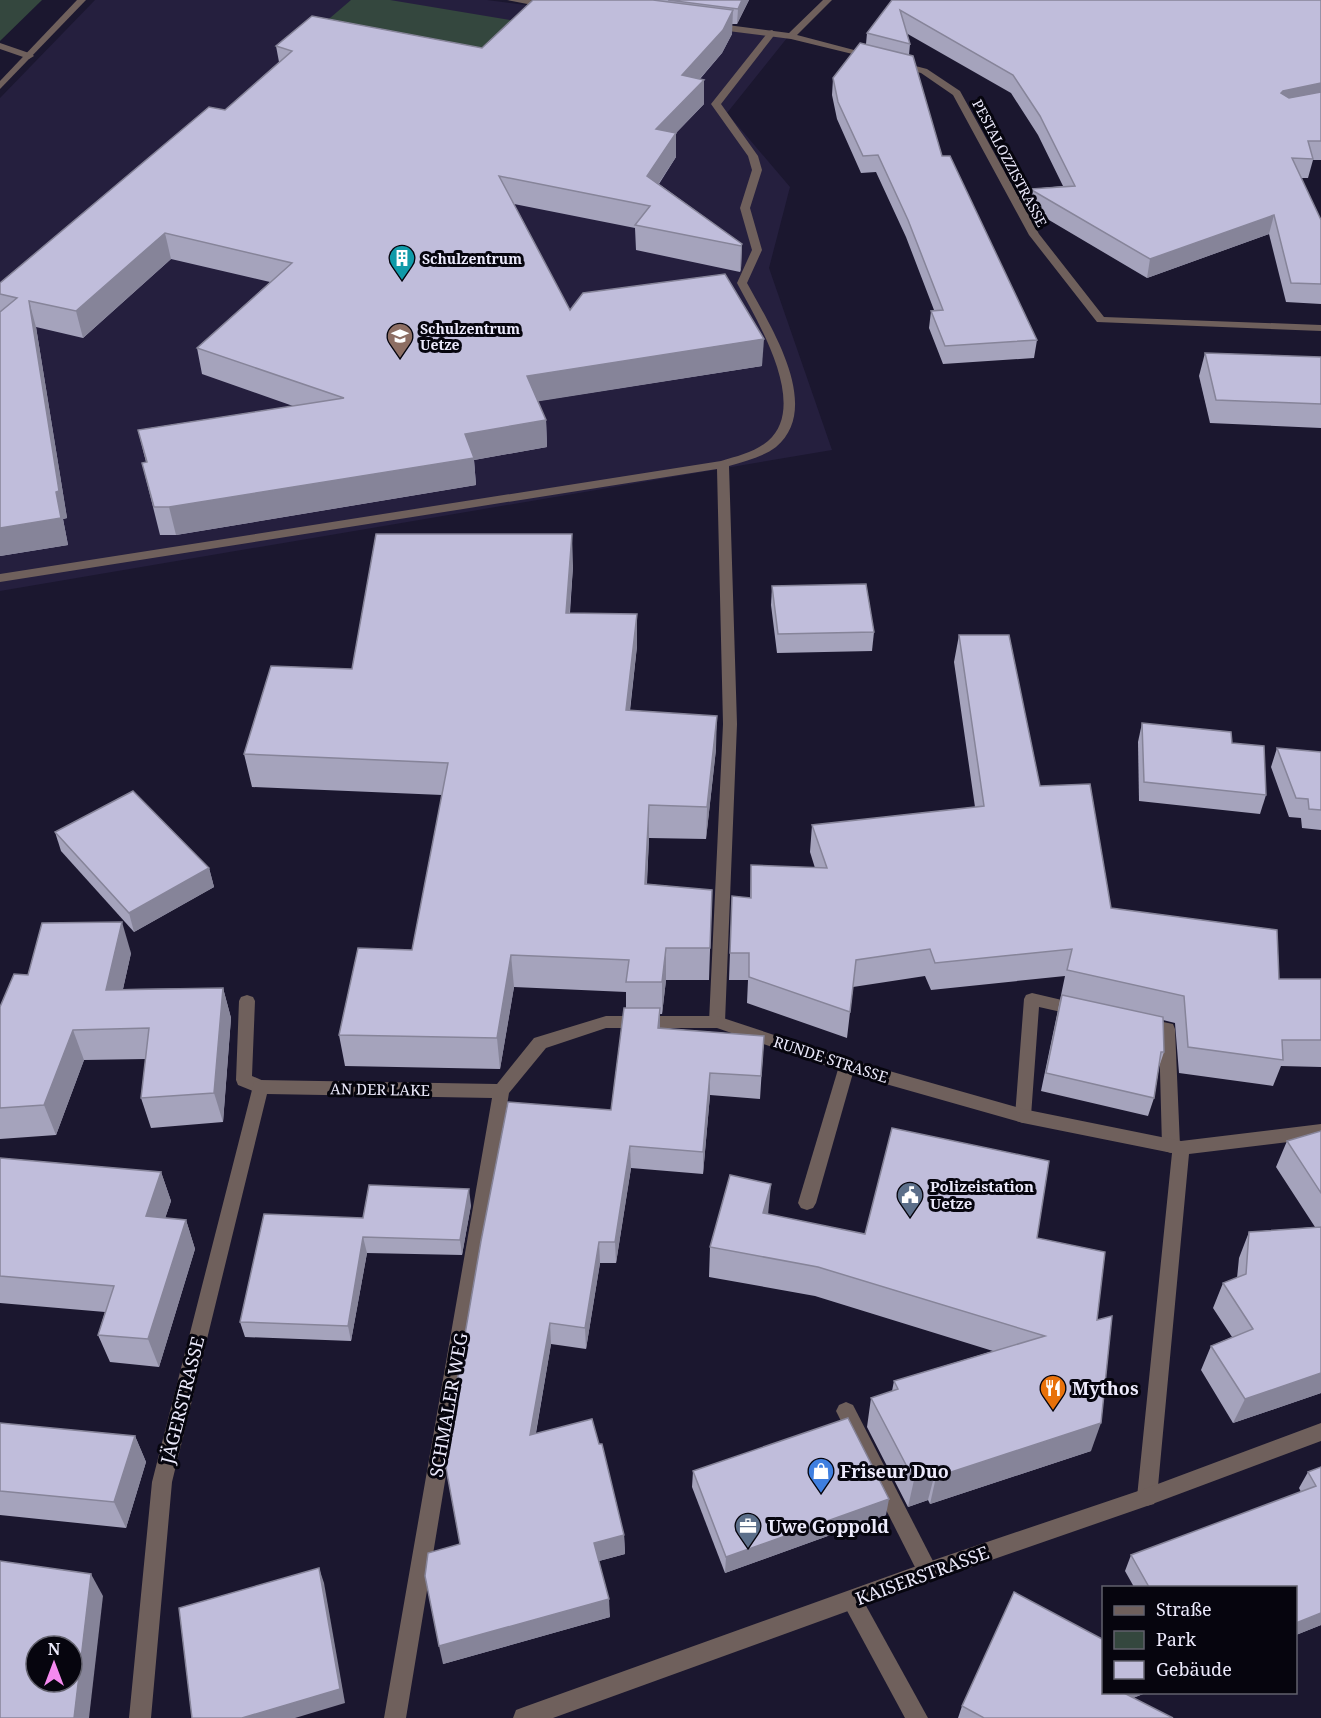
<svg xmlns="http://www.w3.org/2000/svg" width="1321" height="1718" font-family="'Noto Serif',serif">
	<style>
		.built { fill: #251f3e }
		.green { fill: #34473e }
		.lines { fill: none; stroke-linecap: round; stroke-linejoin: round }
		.service { fill: #6f605c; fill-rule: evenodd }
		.minor { fill: #6f605c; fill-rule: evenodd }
		.tertiary { fill: #6f605c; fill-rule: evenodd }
		.wall { fill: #a5a3bc }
		.shaded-wall { fill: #868499 }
		.building { fill: #c0bddb; stroke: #868499; stroke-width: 1.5; fill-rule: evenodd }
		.labels { text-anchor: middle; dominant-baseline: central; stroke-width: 6; stroke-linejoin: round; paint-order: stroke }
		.far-street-label { font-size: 14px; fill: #eceafc; stroke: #06050e }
		.far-poi-label { font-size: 14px; font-weight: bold; fill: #eceafc; stroke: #06050e; text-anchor: start }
		.street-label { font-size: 15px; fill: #eceafc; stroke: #06050e }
		.poi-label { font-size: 15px; font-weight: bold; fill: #eceafc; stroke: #06050e; text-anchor: start }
		.near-poi-label { font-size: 18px; font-weight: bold; fill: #eceafc; stroke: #06050e; text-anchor: start }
		.near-street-label { font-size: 18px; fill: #eceafc; stroke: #06050e }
	</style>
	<rect width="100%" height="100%" fill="#1b172f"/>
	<path class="built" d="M95,0H487L787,38L727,113L790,187L769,268L832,450L0,591V98Z"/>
	<g class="green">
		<path d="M0,0H42L0,41Z"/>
		<path d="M351,0H390L522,22L485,60L316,30Z"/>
	</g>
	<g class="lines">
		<g class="service">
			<path d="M772,30L776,33L721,104L758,156L762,170L750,208L762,250L747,283C769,324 824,407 776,447C763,457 745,461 729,466L737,724L725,1022L723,1027H711L709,1022L723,724L717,469L0,582V574L721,461C738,456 755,452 768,441C810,405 756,319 737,283L752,250L740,208L752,170L748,156L711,104L769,31Z"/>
			<path d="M0,43L32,54L34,56L29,59L0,49Z"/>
			<path d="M1032,993L1079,1004L1085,1006L1087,1010L1085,1014L1079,1016L1039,1007L1031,1116L1029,1121L1023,1123L1017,1121L1015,1116L1024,999L1026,995Z"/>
			<path d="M247,995L253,997L255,1001L252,1076L266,1082L268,1087L266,1092L260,1094L238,1085L236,1080L239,1001L241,997Z"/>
			<path d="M1144,1018L1173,1024L1175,1029L1180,1146L1177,1151L1171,1153L1165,1151L1162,1146L1159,1034L1138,1029L1136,1024L1138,1019Z"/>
			<path d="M847,1059L853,1061L855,1066L816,1203L813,1208L807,1210L801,1208L798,1203L839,1066L841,1061Z"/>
			<path d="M846,1402L853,1405L935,1565L938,1572L935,1579L928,1582L921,1579L839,1417L836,1411L839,1405Z"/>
		</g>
		<g class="minor">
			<path d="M507,0H530L552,5L548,8Z"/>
			<path d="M823,0H832L797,35L873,55V59L791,39L712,29L708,26L712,23L789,33Z"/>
			<path d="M896,61L927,69L960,91L1039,234L1104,317L1321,325V331L1097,322L1029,235L953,95L921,73L893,66L891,64Z"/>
			<path d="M606,1016H717L847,1059L1023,1109L1181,1141L1321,1124V1138L1189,1154L1157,1497L1154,1504L1147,1506L1140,1504L1137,1497L1172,1153L1023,1123L847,1073L717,1028H606L546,1048L509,1093L406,1718H384L492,1098L267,1094L172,1482L151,1718H129L152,1482L254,1082L260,1080L497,1084L534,1038Z"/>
			<path d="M852,1590L859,1593L928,1718H905L845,1607L842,1600L845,1593Z"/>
		</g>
		<g class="tertiary">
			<path d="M77,0H86L0,89V81Z"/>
			<path d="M1321,1423V1441L1147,1506L928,1582L553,1718H513L516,1710L524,1707L928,1562L1147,1488Z"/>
		</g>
	</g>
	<g class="wall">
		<path d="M533,0H749L737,24H732V34L722,53L700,79L704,80V104L676,133V157L659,184L742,244L741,269L740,272L636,250L635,228L514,204L570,310L762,366L537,401L546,420L547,447L474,460L476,485L176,535H160L142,463L146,462L138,430L293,406L202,374L197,348L270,282L171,259L83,338L36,327L67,518L63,519L68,545L0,556V283L225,110L279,62L276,46L482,48Z"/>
		<path d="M892,0H1321V160H1313L1308,178H1301L1321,220V304L1286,302L1269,234L1147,278L1027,207L1030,189L1063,186L1038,135L1011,93L906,33L910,44L909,55L942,156L1037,340L1034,358L943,364L929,328L931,311L934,310L906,237L876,172L861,173L837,119L832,95L833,78L866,44L867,33Z"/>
		<path d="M1205,353L1321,357V428L1210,423L1199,376Z"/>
		<path d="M573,566L570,613L637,614V646L630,711L716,749L706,839L649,838L647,884L712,890L709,980H666L662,1014H660V1028L764,1036L760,1099L710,1095L703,1174L631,1168L616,1263H600L586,1349L551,1344L536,1433L624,1535L625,1554L599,1561L610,1617L443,1664L460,1544L611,1110L626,1008V992L514,987L500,1069L345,1066L339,1035L412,950L442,795L252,787L244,754L352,669Z"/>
		<path d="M772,586L874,632L872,651L777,653L771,605Z"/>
		<path d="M959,635L1040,786L1111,908L1279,979H1321V1067L1281,1066L1273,1086L1179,1073L1175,1023L1163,1020L1164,1052L1159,1067L1154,1098L1148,1116L1041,1091L1065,976L931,990L925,976L853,987L847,1038L747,1003L748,980H729L732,896L750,898L751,865L815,868L810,852L812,825L975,807L954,662Z"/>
		<path d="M1142,723L1232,743L1266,795L1260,814L1139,801L1138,742Z"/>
		<path d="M1277,748L1321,752V830L1302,828L1301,818L1289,817L1271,767Z"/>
		<path d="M55,832L209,868L214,887L134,932L61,851Z"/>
		<path d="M131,953L123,989L223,988L231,1018L223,1122L151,1128L141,1098L146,1059L84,1060L56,1135L0,1139V1007L28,975Z"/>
		<path d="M1321,1131V1393L1233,1423L1201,1370L1211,1346L1232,1337L1213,1308L1223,1283L1237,1278L1239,1258L1249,1232L1315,1227L1276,1167L1287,1141Z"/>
		<path d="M0,1158L161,1172L171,1201L165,1218L186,1220L195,1249L159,1367L110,1362L98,1335L105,1312L0,1303Z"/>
		<path d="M471,1205L462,1255L367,1253L351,1341L245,1337L240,1322L363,1218Z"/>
		<path d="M768,1214L865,1234L1037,1238L1097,1320L1091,1451L930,1504L928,1500L908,1507L867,1427L871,1398L892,1391L894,1381L993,1351L815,1296L709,1277L710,1247Z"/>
		<path d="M0,1423L135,1436L146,1462L126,1528L0,1515Z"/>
		<path d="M1321,1467V1625L1296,1635V1587H1134L1125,1571L1131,1555L1301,1492L1299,1488L1308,1472Z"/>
		<path d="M693,1471L886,1515L725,1573L692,1487Z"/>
		<path d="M1104,1692H1148L1133,1698L1173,1718H958L962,1706Z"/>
	</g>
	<g class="shaded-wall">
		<path d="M742,0H749L737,24L738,9Z"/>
		<path d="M733,10L732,34L722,53L682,99V75Z"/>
		<path d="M704,80V104L676,133V157L647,201V176L656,129Z"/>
		<path d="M1321,83V98L1279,109L1281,93L1283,91Z"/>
		<path d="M1274,215L1269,234L1147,278L1150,259Z"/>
		<path d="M165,233L171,259L83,338L76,311Z"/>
		<path d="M742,244L741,269L740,272L741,246Z"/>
		<path d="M29,301L36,327L67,518L63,519L68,545L0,556V528L56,492Z"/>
		<path d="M764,339L762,366L528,403L527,376Z"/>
		<path d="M546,420L547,447L474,460L476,485L176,535L169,507L465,434Z"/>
		<path d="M572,534L573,566L567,646L566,613Z"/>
		<path d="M637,614V646L626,743V710Z"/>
		<path d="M717,716L716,749L706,839L707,807Z"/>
		<path d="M649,805V838L645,916V884Z"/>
		<path d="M209,868L214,887L134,932L129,913Z"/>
		<path d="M122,922L131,953L116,1020L106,990Z"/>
		<path d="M666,948V980L662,1014V982Z"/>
		<path d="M511,955L514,987L500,1069L497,1038Z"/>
		<path d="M223,988L231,1018L223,1122L214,1093Z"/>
		<path d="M660,1008V1030L658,1028Z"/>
		<path d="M73,1030L84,1060L56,1135L44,1105Z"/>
		<path d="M710,1073V1095L703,1174V1152Z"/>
		<path d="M630,1146L631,1168L616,1263L615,1242Z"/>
		<path d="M161,1172L171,1201L156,1245L146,1216Z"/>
		<path d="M771,1184L768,1215L763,1213Z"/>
		<path d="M469,1189L471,1205L462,1255L460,1240Z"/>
		<path d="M186,1220L195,1249L159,1367L148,1339Z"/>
		<path d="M363,1237L367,1253L351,1341L348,1326Z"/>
		<path d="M599,1242L600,1263L586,1349L585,1328Z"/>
		<path d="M550,1323L551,1344L532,1455L530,1435Z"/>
		<path d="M1321,1373V1393L1233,1423L1245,1399Z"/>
		<path d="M1101,1423L1091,1451L930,1504L936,1477Z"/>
		<path d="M135,1436L146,1462L126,1528L114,1502Z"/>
		<path d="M935,1473L928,1500L908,1507L914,1480Z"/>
		<path d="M889,1499L886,1515L725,1573L726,1557Z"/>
		<path d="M624,1535L625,1554L595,1562L594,1543Z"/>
		<path d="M319,1568L324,1583L345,1703L295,1718H242Z"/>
		<path d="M91,1574L103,1596L89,1718H74Z"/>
		<path d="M609,1599L610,1617L443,1664L439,1646Z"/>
		<path d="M1321,1613V1625L1296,1635V1623Z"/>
		<path d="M1120,1692H1148L1113,1706Z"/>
	</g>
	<g class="building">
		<path d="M533,0H653L733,10L723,30L682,75L704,80L656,129L676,133L647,176L742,244L741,246L635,225L650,206L499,176L570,310L583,293L725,274L764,339L527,376L546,420L465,434L474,458L169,507H154L142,463L147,462L138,430L344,398L197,348L292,263L165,233L76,311L29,301L59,491L56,492L61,518L0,528V312L17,298L0,294V283L209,107L225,110L292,51L276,46L312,16L482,48Z"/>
		<path d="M668,0H742L738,9Z"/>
		<path d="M892,0H1321V83L1283,91L1281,93L1289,98L1321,92V141H1308L1313,159L1292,158L1321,220V284L1291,283L1274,215L1150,259L1030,189L1075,186L1040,116L1013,75L900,10L910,44L867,33Z"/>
		<path d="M860,43L913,56L942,156H950L1037,340L945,346L931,311L943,310L908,220L878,155L863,156L838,102L833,78Z"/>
		<path d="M1205,353L1321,357V404L1216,400Z"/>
		<path d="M376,534H572L566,613L637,614L626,710L717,716L707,807L649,805L645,884L712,890L710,948H666L662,982H626L629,960L511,955L497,1038L339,1035L358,948L412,950L448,763L244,754L271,666L352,669Z"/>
		<path d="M866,584L874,632L778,634L772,586Z"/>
		<path d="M959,635H1009L1040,786L1090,784L1111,908L1277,930L1279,979H1321V1040H1282L1283,1060L1188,1047L1184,996L1067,970L1072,949L935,963L930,949L856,960L850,1012L749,977V953H730L732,896L751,898V865L827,868L812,825L984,806Z"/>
		<path d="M1142,723L1231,732L1232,743L1264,746L1266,795L1144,782Z"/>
		<path d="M1277,748L1321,752V810L1309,809L1308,799L1296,798Z"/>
		<path d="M133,791L209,868L129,913L55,832Z"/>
		<path d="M122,922L106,990L223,988L214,1093L141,1098L149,1028L73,1030L44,1105L0,1108V1007L14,974L28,975L42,923Z"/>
		<path d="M1062,995L1163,1017L1164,1052H1161L1154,1098L1046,1073Z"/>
		<path d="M624,1008H660L658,1028L764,1036L761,1076L710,1073L703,1152L630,1146L615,1242H599L585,1328L550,1323L530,1435L592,1419L599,1444H602L624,1535L594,1543L609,1599L439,1646L425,1576L428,1553L460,1544L444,1457L481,1241L508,1102L611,1110Z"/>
		<path d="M892,1128L1049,1161L1037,1238L1105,1252L1097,1320L1112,1316L1101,1423L936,1477L935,1473L914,1480L871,1398L898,1389L894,1381L1045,1336L818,1267L710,1247L730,1175L771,1184L763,1213L865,1234Z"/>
		<path d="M1321,1131V1193L1287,1141Z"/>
		<path d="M0,1158L161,1172L146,1216L186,1220L148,1339L98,1335L114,1286L0,1276Z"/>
		<path d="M369,1185L469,1189L460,1240L363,1237L348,1326L240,1322L264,1214L363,1218Z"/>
		<path d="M1321,1227V1373L1245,1399L1211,1346L1253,1329L1223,1283L1246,1274L1249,1232Z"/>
		<path d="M848,1418L889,1499L726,1557L693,1471Z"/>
		<path d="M0,1423L135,1436L114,1502L0,1491Z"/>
		<path d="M1321,1467V1613L1296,1623V1587H1149L1131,1555L1316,1486L1308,1472Z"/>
		<path d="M0,1561L91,1574L74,1718H0ZM36,1646H72V1682H36Z"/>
		<path d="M319,1568L340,1689L242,1718H192L179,1608Z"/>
		<path d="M1014,1592L1104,1640V1692H1122L1173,1718H984L962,1706Z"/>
	</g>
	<defs>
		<g id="building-pin" transform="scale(1.35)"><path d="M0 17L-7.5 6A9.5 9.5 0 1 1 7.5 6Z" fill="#0f9aa8" stroke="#06050e"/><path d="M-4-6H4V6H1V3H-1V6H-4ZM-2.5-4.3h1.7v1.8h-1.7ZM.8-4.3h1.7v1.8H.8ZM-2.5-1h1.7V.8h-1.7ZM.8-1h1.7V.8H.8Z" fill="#fff"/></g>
		<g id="school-pin" transform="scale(1.35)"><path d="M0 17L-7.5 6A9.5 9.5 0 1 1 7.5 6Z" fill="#8d6e63" stroke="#06050e"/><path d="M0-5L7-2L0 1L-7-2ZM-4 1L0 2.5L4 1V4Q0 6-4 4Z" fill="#fff"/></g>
		<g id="civic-pin" transform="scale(1.35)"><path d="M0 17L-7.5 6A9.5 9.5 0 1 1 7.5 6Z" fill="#5c6f8a" stroke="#06050e"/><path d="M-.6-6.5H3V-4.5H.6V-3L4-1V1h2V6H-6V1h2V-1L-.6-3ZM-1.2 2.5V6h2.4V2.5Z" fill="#fff"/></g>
		<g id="restaurant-pin" transform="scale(1.35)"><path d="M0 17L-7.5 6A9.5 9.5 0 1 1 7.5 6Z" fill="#e8710a" stroke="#06050e"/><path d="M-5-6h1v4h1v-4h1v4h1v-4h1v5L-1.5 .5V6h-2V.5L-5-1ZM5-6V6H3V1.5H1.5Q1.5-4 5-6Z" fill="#fff"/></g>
		<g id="shop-pin" transform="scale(1.35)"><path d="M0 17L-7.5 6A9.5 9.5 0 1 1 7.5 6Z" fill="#3f7fe0" stroke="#06050e"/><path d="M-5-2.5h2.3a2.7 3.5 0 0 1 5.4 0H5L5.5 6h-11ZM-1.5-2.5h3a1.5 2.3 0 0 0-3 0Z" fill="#fff"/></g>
		<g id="office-pin" transform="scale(1.35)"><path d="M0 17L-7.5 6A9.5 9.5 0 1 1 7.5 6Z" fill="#5c6f8a" stroke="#06050e"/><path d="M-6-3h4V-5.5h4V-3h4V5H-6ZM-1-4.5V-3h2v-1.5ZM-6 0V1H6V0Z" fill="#fff"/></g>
	</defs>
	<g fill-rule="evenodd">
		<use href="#building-pin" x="402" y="258"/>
		<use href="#school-pin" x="400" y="336"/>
		<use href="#civic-pin" x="910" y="1195"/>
		<use href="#restaurant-pin" x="1053" y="1388"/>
		<use href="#shop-pin" x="821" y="1471"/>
		<use href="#office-pin" x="748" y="1526"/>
	</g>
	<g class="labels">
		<g class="far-street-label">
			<text transform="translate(1010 163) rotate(62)">PESTALOZZISTRASSE</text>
		</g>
		<g class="far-poi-label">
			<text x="422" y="258">Schulzentrum</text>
			<text x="420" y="328">Schulzentrum<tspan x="420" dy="16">Uetze</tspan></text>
		</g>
		<g class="street-label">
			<text transform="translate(831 1059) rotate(18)">RUNDE STRASSE</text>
			<text transform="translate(380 1089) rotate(1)">AN DER LAKE</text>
		</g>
		<g class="poi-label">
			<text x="930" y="1186">Polizeistation<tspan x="930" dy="17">Uetze</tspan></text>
		</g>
		<g class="near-poi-label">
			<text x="1072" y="1388">Mythos</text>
			<text x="840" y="1471">Friseur Duo</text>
			<text x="768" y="1526">Uwe Goppold</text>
		</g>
		<g class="near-street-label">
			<text transform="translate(182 1400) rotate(-76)">JÄGERSTRASSE</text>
			<text transform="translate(448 1405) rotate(-80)">SCHMALER WEG</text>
			<text transform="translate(922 1575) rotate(-20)">KAISERSTRASSE</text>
		</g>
	</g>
	<rect x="1102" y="1586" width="195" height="108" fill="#06050e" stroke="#62616d" stroke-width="1.5"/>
	<rect x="1114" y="1606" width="30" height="9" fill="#6f605c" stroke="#62616d" stroke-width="1.5"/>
	<text x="1156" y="1616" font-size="18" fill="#eceafc">Straße</text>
	<rect x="1114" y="1631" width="30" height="18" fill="#34473e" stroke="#62616d" stroke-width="1.5"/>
	<text x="1156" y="1646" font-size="18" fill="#eceafc">Park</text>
	<rect x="1114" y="1661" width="30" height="18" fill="#c0bddb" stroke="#62616d" stroke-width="1.5"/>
	<text x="1156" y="1676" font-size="18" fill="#eceafc">Gebäude</text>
	<g transform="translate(54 1664)"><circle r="28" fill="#06050e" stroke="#62616d" stroke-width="1.5"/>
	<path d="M0-4.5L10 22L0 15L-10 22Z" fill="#f589ef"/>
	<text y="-9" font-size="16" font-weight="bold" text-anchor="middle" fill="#eceafc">N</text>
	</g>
</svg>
